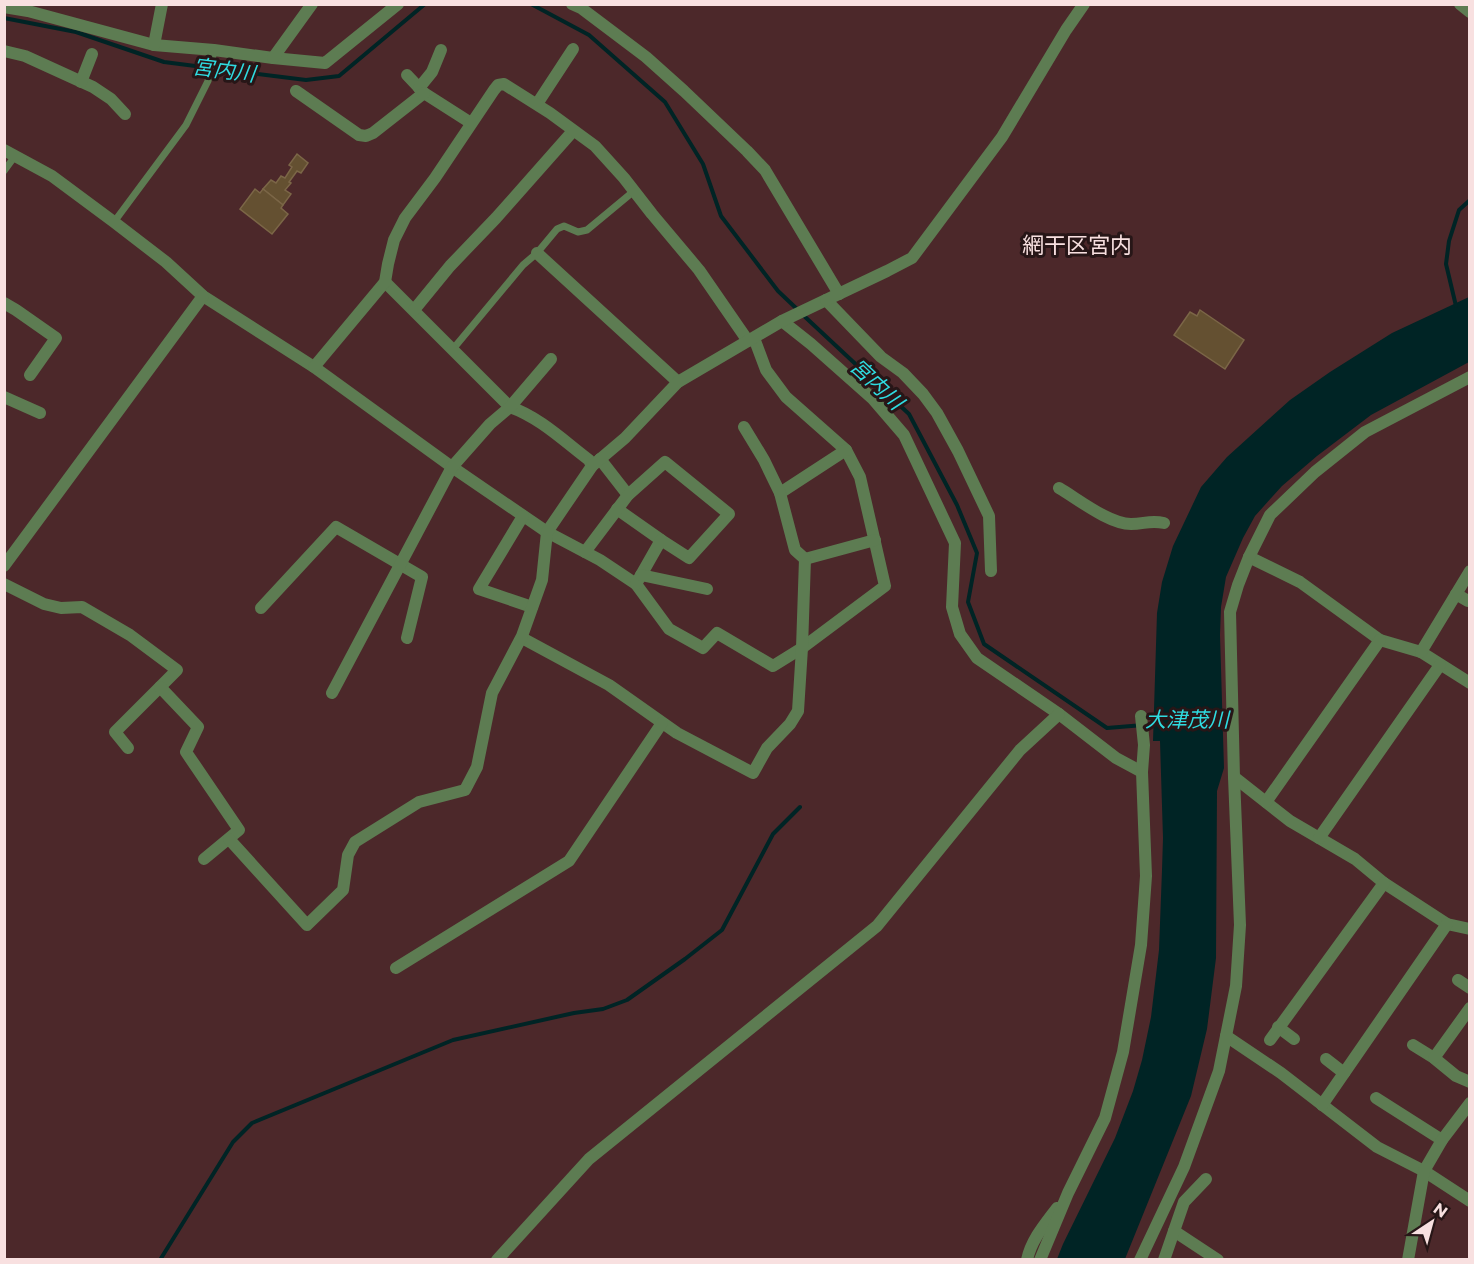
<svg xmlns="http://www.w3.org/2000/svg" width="1474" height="1264" font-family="Montserrat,'Noto Sans JP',sans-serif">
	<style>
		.water { fill: #002425 }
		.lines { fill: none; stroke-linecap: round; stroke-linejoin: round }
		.stream { stroke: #002425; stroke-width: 4 }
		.building { fill: #645031; stroke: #7b6647; stroke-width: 1.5 }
		.service { stroke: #5d7c52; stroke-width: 7 }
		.minor { stroke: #5d7c52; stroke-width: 12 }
		.tertiary { stroke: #5d7c52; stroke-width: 12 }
		.labels { text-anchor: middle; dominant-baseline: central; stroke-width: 6; stroke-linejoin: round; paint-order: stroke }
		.water-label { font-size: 21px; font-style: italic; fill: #2fdbe0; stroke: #271617 }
		.quarter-label { font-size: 22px; fill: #f8e0e0; stroke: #271617 }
	</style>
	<rect width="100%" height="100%" fill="#4c282a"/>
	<path class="water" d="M1469,297V362L1371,415L1317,456L1282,486L1255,516L1243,538L1226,577L1221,607L1220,635L1224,768L1217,791L1216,958L1207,1029L1191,1096L1125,1259H1057L1063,1244L1115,1138L1133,1091L1142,1060L1151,1017L1159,950L1162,870L1163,838L1160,741H1153L1157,613L1162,582L1173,546L1201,487L1227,457L1290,400L1330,372L1392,333Z"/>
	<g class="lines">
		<g class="stream">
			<path d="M531,4L589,35L665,102L703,164L721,216L778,291L798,310"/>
			<path d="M4,18L76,32L164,62L306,80L339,76L425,4"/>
			<path d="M1456,306L1446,264L1449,241L1459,210L1470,200"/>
			<path d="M803,315L909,414L957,505L977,553L968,602L984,644L1107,728L1156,724"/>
			<path d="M160,1260L233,1142L252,1123L453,1040L574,1013L603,1009L627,1000L685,959L722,930L773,834L800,807"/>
		</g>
	</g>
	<g class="building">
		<path d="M297,154L308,163L301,173L297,171L289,182L291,183L285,190L291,194L283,205L263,189L271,180L276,183L281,176L285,178L292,167L289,165Z"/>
		<path d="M255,189L260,193L263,189L283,205L281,208L288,214L272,234L240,209Z"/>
		<path d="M1200,310L1244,340L1225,369L1174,335L1190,312L1197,316Z"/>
	</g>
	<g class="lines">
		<g class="service">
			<path d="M4,171L15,156"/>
			<path d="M114,222L186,125L208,81L214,50"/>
			<path d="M453,349L523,265L537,253L557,229L564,226L578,232L587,230L634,191"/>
		</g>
		<g class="minor">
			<path d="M572,4L581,8L646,57L684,91L747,151L765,170L839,294"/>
			<path d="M4,7L28,11L154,45L214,50L273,58L325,63L398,4"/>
			<path d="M154,45L162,4"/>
			<path d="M4,51L25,56L93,87L111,99L125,114"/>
			<path d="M273,58L312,4"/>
			<path d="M407,75L424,93L471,123"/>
			<path d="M81,82L92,54"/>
			<path d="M419,88L432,72L441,50"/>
			<path d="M296,91L359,135L366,136L373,133L424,93"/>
			<path d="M537,104L573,49"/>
			<path d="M4,150L52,176L114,222L166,262L203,296L314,367L452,467L547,532L600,560L636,584L669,629L703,648L717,633L773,666L802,648L885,586L860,477L846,450L786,397L766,370L754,338"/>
			<path d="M537,253L678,382"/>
			<path d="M385,282L510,407C539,417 564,441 589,460L592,466"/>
			<path d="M4,303L16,310L56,338L30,375"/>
			<path d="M414,310L450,266L496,218L573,131"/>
			<path d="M782,321L811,344L873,399L904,435L955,543L952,607L960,634L977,658L1059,714L1116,758L1142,772"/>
			<path d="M314,367L385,282L388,264L394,240L405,218L435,178L494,90L498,85L504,84L550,113L595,146L624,178L652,214L699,270L748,341"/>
			<path d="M4,397L40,413"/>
			<path d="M600,459L628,495"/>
			<path d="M1059,488C1078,499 1109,524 1131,524C1144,524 1150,520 1164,523"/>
			<path d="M780,493L846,450"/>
			<path d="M617,509L661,540"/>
			<path d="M523,516L479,589L532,607"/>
			<path d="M585,552L628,495L665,462L729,514L689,558L661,540L636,584"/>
			<path d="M1249,557L1300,582L1380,640L1421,652L1470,683"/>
			<path d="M805,559L875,540"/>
			<path d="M4,566L203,296"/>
			<path d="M641,575L707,589"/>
			<path d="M4,584L44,604L61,608L82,607L130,635L177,670L115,732L128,748"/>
			<path d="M1456,594L1468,601"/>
			<path d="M261,608L336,527L422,577L407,638"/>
			<path d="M522,638L609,685L677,733L753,773L767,748L790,724L798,711L802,648L805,559L795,550L780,493L764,460L744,427"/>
			<path d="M1421,652L1470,571"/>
			<path d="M160,687L198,727L186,752L239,830L204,859"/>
			<path d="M332,693L452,467L490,424L510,407L551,359"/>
			<path d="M1234,777L1290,821L1355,859L1384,883L1447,924L1470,929"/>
			<path d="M1266,802L1380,640"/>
			<path d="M1319,838L1440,665"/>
			<path d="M229,839L307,925L343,890L348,855L355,842L419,802L465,790L477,767L492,693L522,636L542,580L547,532L592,466L625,438L678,382L782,321L826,300L881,357L903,373L923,394L937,413L958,451L989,516L991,571"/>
			<path d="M396,968L569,861L662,723"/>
			<path d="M1458,980L1470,988"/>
			<path d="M1278,1027L1294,1039"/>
			<path d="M1226,1036L1281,1073L1377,1147L1424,1171L1470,1201"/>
			<path d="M1270,1040L1384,883"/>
			<path d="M1413,1045L1434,1058L1456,1076L1470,1082"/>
			<path d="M1434,1058L1470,1008"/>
			<path d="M1326,1059L1344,1073"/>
			<path d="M1376,1098L1442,1140"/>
			<path d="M1322,1105L1447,924"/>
			<path d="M1174,1231L1218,1260"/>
			<path d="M1027,1260C1031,1240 1045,1224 1057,1208"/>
			<path d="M1040,1260L1068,1193L1105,1118L1123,1052L1141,945L1146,876L1142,772L1144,745L1141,716"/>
			<path d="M1140,1260L1184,1167L1219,1071L1236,986L1240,925L1234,777L1230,612L1238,585L1249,557L1270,515L1315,472L1365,432L1470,377"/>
			<path d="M1164,1260L1184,1202L1206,1179"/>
			<path d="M1408,1260L1424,1171L1442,1140L1470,1103"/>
		</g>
		<g class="tertiary">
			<path d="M1460,4L1470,12"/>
			<path d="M826,300L887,271L912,258L1002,137L1066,30L1084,4"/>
			<path d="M497,1260L589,1159L877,926L1020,750L1059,714"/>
		</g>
	</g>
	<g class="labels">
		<g class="water-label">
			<text transform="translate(224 70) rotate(7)">宮内川</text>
			<text transform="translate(877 384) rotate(43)">宮内川</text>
			<text x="1187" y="719">大津茂川</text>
		</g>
		<g class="quarter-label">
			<text x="1077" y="245">網干区宮内</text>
		</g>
	</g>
	<rect width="1474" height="1264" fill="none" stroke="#f8e0e0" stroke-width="12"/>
	<g transform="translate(1432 1222) rotate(36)" stroke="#271617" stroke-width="4.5" paint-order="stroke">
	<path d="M0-4.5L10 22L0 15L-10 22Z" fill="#f8e0e0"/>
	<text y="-9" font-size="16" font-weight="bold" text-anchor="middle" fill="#f8e0e0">N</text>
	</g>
</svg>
